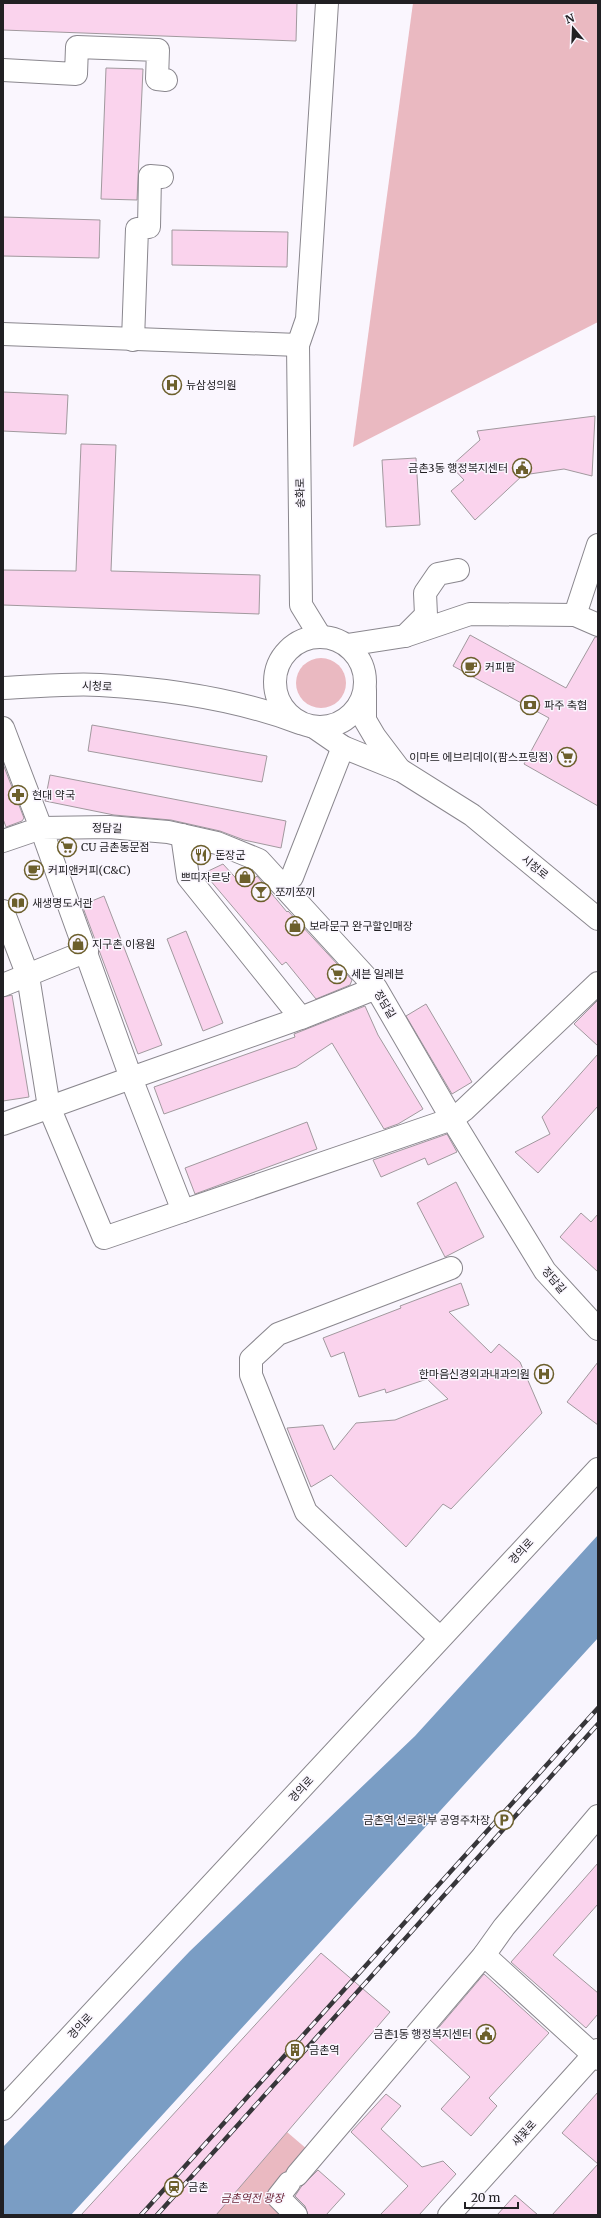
<svg xmlns="http://www.w3.org/2000/svg" width="601" height="2218" font-family="Merriweather,'Noto Sans KR',serif">
	<style>
		.green { fill: #eab9c1 }
		.water { fill: #7a9dc4 }
		.building { fill: #fad3ed; stroke: #a1999e }
		.lines { fill: none; stroke-linecap: round; stroke-linejoin: round }
		.minor-casing { stroke: #8a878e; stroke-width: 24 }
		.minor { stroke: #fff; stroke-width: 22 }
		.rail-casing { stroke: #37363a; stroke-width: 4.5 }
		.rail { stroke: #faf6fe; stroke-width: 3; stroke-dasharray: 9; stroke-linecap: butt }
		.labels { text-anchor: middle; dominant-baseline: central; stroke-width: 3; stroke-linejoin: round; paint-order: stroke }
		.poi-label { font-size: 11px; fill: #212023; stroke: #faf6fe; text-anchor: start }
		.street-label { font-size: 11px; fill: #212023; stroke: #faf6fe }
		.park-label { font-size: 11px; font-style: italic; fill: #6b2638; stroke: #faf6fe }
	</style>
	<rect width="100%" height="100%" fill="#faf6fe"/>
	<g class="green">
		<path d="M413,3H598V322L353,447Z"/>
		<circle cx="321" cy="683" r="25"/>
		<path d="M287,2132L308,2150L280,2215H215Z"/>
	</g>
	<path class="water" d="M598,1535V1638L71,2215H3V2147L190,1951L415,1736Z"/>
	<g class="building">
		<path d="M3,3H297L296,41L3,30Z"/>
		<path d="M106,68L143,69L137,200L101,199Z"/>
		<path d="M3,217L100,220L99,258L3,256Z"/>
		<path d="M172,230L288,232L287,267L172,265Z"/>
		<path d="M3,392L68,395L66,434L3,431Z"/>
		<path d="M595,416L592,476L564,469L523,475L475,520L451,491L464,480L451,466L480,440L477,431Z"/>
		<path d="M81,444L116,445L111,571L260,575L259,614L3,605V570L76,571Z"/>
		<path d="M416,458L420,525L386,527L382,460Z"/>
		<path d="M470,635L566,688L595,637H598V806L524,764L549,718L453,666Z"/>
		<path d="M92,725L267,756L262,782L88,751Z"/>
		<path d="M3,764L24,818L22,821L6,827L3,819Z"/>
		<path d="M50,775L286,821L281,848L244,840L220,831L171,820L114,815L45,801Z"/>
		<path d="M223,864L244,887L257,876L287,912L288,911L352,980L350,985L316,999L286,962L282,965L204,873Z"/>
		<path d="M104,896L162,1045L138,1054L82,905Z"/>
		<path d="M186,931L223,1023L203,1031L167,939Z"/>
		<path d="M12,995L29,1097L3,1101V997Z"/>
		<path d="M598,1000V1046L574,1024Z"/>
		<path d="M426,1004L472,1082L452,1094L406,1016Z"/>
		<path d="M365,1006L378,1035L423,1109L398,1124L384,1129L332,1043L296,1067L164,1114L154,1087L295,1037L294,1034Z"/>
		<path d="M598,1054V1106L538,1173L515,1152L550,1134L542,1117Z"/>
		<path d="M307,1122L317,1149L195,1194L185,1168Z"/>
		<path d="M447,1134L457,1152L428,1165L425,1158L381,1177L373,1160Z"/>
		<path d="M456,1182L484,1237L445,1257L417,1203Z"/>
		<path d="M581,1213L591,1222L598,1214V1272L560,1237Z"/>
		<path d="M461,1283L469,1305L449,1312L491,1353L499,1344L520,1362L542,1413L451,1509L443,1504L406,1547L331,1475L311,1487L287,1428L323,1425L334,1450L356,1423L395,1420L448,1399L427,1379L386,1393L385,1389L359,1397L344,1352L331,1357L323,1338L401,1308L400,1306Z"/>
		<path d="M598,1362V1425L567,1402Z"/>
		<path d="M598,1863V1904L553,1955L598,1993V2014L586,2028L511,1962Z"/>
		<path d="M321,1953L390,2012L216,2215H81Z"/>
		<path d="M484,1974L549,2033L489,2098L497,2106L471,2136L441,2109L470,2077L429,2039Z"/>
		<path d="M598,2092V2215H552L598,2164L562,2133Z"/>
		<path d="M386,2094L401,2106L381,2129L422,2167L443,2161L456,2174L419,2215H380L408,2186L351,2132Z"/>
		<path d="M318,2170L345,2194L326,2215H308L305,2206L295,2196L301,2187Z"/>
		<path d="M515,2195L538,2215H497Z"/>
	</g>
	<g class="lines">
		<g class="minor-casing">
			<g id="minor">
				<path d="M3,70L76,74L77,47L158,50L157,79L166,80"/>
				<path d="M3,334L298,345L307,319L327,3"/>
				<path d="M133,340L137,229L149,227L150,176L162,177"/>
				<path d="M298,345L301,605L320,636"/>
				<path d="M575,615L598,545"/>
				<path d="M405,636L470,614L575,615L598,625"/>
				<circle cx="320" cy="682" r="45"/>
				<path d="M347,645L405,636L426,615L425,593L438,574L458,570"/>
				<path d="M3,688C35,687 69,683 100,685C168,689 237,699 300,723"/>
				<path d="M365,691V720L375,737L400,770"/>
				<path d="M314,727L343,747L402,771L472,815L598,919"/>
				<path d="M3,728L41,828L3,841"/>
				<path d="M182,835L188,877L301,1018"/>
				<path d="M282,883L292,877L343,747"/>
				<path d="M3,911L28,976L49,1107L104,1238L452,1119L464,1110L598,983"/>
				<path d="M3,985L87,951"/>
				<path d="M376,988L301,1018L131,1078L41,828L109,827L168,832L217,843L259,860L376,988L452,1119L545,1271L598,1329"/>
				<path d="M3,1124L131,1078L183,1211"/>
				<path d="M440,1638L306,1512L251,1375V1359L278,1334L451,1268"/>
				<path d="M484,1955L598,2059"/>
				<path d="M3,2109L598,1469"/>
				<path d="M297,2175L484,1955L504,1927L598,1816"/>
				<path d="M289,2183L278,2197L296,2215"/>
				<path d="M449,2215L598,2050"/>
			</g>
		</g>
		<use href="#minor" class="minor"/>
		<g class="rail-casing">
			<g id="rail">
				<path d="M141,2215L598,1708"/>
				<path d="M157,2215L598,1724"/>
			</g>
		</g>
		<use href="#rail" class="rail"/>
	</g>
	<defs>
		<g id="hospital-ring" transform="scale(1)"><circle r="9.5" fill="#faf6fe" stroke="#6c5f2c" stroke-width="1.5"/><path d="M-5-5h3v3.5h4V-5h3V5h-3V1.5h-4V5h-3Z" fill="#6c5f2c"/></g>
		<g id="civic-ring" transform="scale(1)"><circle r="9.5" fill="#faf6fe" stroke="#6c5f2c" stroke-width="1.5"/><path d="M-.6-6.5H3V-4.5H.6V-3L4-1V1h2V6H-6V1h2V-1L-.6-3ZM-1.2 2.5V6h2.4V2.5Z" fill="#6c5f2c"/></g>
		<g id="cafe-ring" transform="scale(1)"><circle r="9.5" fill="#faf6fe" stroke="#6c5f2c" stroke-width="1.5"/><path d="M-5.5-4.5H6V0H3Q3 3.5 0 3.5H-2.5Q-5.5 3.5-5.5 0ZM3-3.2v2h1.7v-2ZM-6 4.5H4V6H-6Z" fill="#6c5f2c"/></g>
		<g id="bank-ring" transform="scale(1)"><circle r="9.5" fill="#faf6fe" stroke="#6c5f2c" stroke-width="1.5"/><path d="M-6-4H6V4H-6ZM0-2.3a2.3 2.3 0 1 0 0 4.6a2.3 2.3 0 1 0 0-4.6Z" fill="#6c5f2c"/></g>
		<g id="supermarket-ring" transform="scale(1)"><circle r="9.5" fill="#faf6fe" stroke="#6c5f2c" stroke-width="1.5"/><path d="M-6-5.5h2.5l.6 2H6L4.5 2H-2.5L-4.4-4H-6ZM-1.5 3.2a1.3 1.3 0 1 0 .1 0ZM3 3.2a1.3 1.3 0 1 0 .1 0Z" fill="#6c5f2c"/></g>
		<g id="pharmacy-ring" transform="scale(1)"><circle r="9.5" fill="#faf6fe" stroke="#6c5f2c" stroke-width="1.5"/><path d="M-2-6h4v4h4v4h-4v4h-4v-4h-4v-4h4Z" fill="#6c5f2c"/></g>
		<g id="restaurant-ring" transform="scale(1)"><circle r="9.5" fill="#faf6fe" stroke="#6c5f2c" stroke-width="1.5"/><path d="M-5-6h1v4h1v-4h1v4h1v-4h1v5L-1.5 .5V6h-2V.5L-5-1ZM5-6V6H3V1.5H1.5Q1.5-4 5-6Z" fill="#6c5f2c"/></g>
		<g id="shop-ring" transform="scale(1)"><circle r="9.5" fill="#faf6fe" stroke="#6c5f2c" stroke-width="1.5"/><path d="M-5-2.5h2.3a2.7 3.5 0 0 1 5.4 0H5L5.5 6h-11ZM-1.5-2.5h3a1.5 2.3 0 0 0-3 0Z" fill="#6c5f2c"/></g>
		<g id="bar-ring" transform="scale(1)"><circle r="9.5" fill="#faf6fe" stroke="#6c5f2c" stroke-width="1.5"/><path d="M-6-5H6L.8 .8V4.5H3.5V6h-7V4.5H-.8V.8Z" fill="#6c5f2c"/></g>
		<g id="library-ring" transform="scale(1)"><circle r="9.5" fill="#faf6fe" stroke="#6c5f2c" stroke-width="1.5"/><path d="M-6-4Q-3-5.5-.7-3.5V5Q-3 3-6 4ZM6-4Q3-5.5 .7-3.5V5Q3 3 6 4Z" fill="#6c5f2c"/></g>
		<g id="parking-ring" transform="scale(1)"><circle r="9.5" fill="#faf6fe" stroke="#6c5f2c" stroke-width="1.5"/><path d="M-3.5-5.5H1a3.5 3.5 0 0 1 0 7H-1V5.5H-3.5ZM-1-3.4V-.6H.8a1.4 1.4 0 0 0 0-2.8Z" fill="#6c5f2c"/></g>
		<g id="building-ring" transform="scale(1)"><circle r="9.5" fill="#faf6fe" stroke="#6c5f2c" stroke-width="1.5"/><path d="M-4-6H4V6H1V3H-1V6H-4ZM-2.5-4.3h1.7v1.8h-1.7ZM.8-4.3h1.7v1.8H.8ZM-2.5-1h1.7V.8h-1.7ZM.8-1h1.7V.8H.8Z" fill="#6c5f2c"/></g>
		<g id="station-ring" transform="scale(1)"><circle r="9.5" fill="#faf6fe" stroke="#6c5f2c" stroke-width="1.5"/><path d="M-3-6H3Q5-6 5-4V2Q5 4 3 4L4.5 6H3L1.5 4h-3L-3 6H-4.5L-3 4Q-5 4-5 2V-4Q-5-6-3-6ZM-3.5-4v3h7v-3ZM-3.5 1v1.5H-2V1ZM2 1v1.5H3.5V1Z" fill="#6c5f2c"/></g>
	</defs>
	<g fill-rule="evenodd">
		<use href="#hospital-ring" x="172" y="385"/>
		<use href="#civic-ring" x="522" y="468"/>
		<use href="#cafe-ring" x="471" y="667"/>
		<use href="#bank-ring" x="530" y="705"/>
		<use href="#supermarket-ring" x="567" y="757"/>
		<use href="#pharmacy-ring" x="18" y="795"/>
		<use href="#supermarket-ring" x="67" y="847"/>
		<use href="#restaurant-ring" x="201" y="855"/>
		<use href="#cafe-ring" x="34" y="870"/>
		<use href="#shop-ring" x="245" y="877"/>
		<use href="#bar-ring" x="261" y="892"/>
		<use href="#library-ring" x="18" y="903"/>
		<use href="#shop-ring" x="295" y="926"/>
		<use href="#shop-ring" x="78" y="944"/>
		<use href="#supermarket-ring" x="337" y="974"/>
		<use href="#hospital-ring" x="544" y="1374"/>
		<use href="#parking-ring" x="504" y="1820"/>
		<use href="#civic-ring" x="486" y="2034"/>
		<use href="#building-ring" x="295" y="2050"/>
		<use href="#station-ring" x="174" y="2187"/>
	</g>
	<g class="labels">
		<g class="poi-label">
			<text x="186" y="385">뉴삼성의원</text>
			<text x="508" y="468" text-anchor="end">금촌3동 행정복지센터</text>
			<text x="485" y="667">커피팜</text>
			<text x="544" y="705">파주 축협</text>
			<text x="553" y="757" text-anchor="end">이마트 에브리데이(팜스프링점)</text>
			<text x="32" y="795">현대 약국</text>
			<text x="81" y="847">CU 금촌동문점</text>
			<text x="215" y="855">돈장군</text>
			<text x="48" y="870">커피앤커피(C&amp;C)</text>
			<text x="231" y="877" text-anchor="end">쁘띠자르당</text>
			<text x="275" y="892">쪼끼쪼끼</text>
			<text x="32" y="903">새생명도서관</text>
			<text x="309" y="926">보라문구 완구할인매장</text>
			<text x="92" y="944">지구촌 이용원</text>
			<text x="351" y="974">세븐 일레븐</text>
			<text x="530" y="1374" text-anchor="end">한마음신경외과내과의원</text>
			<text x="490" y="1820" text-anchor="end">금촌역 선로하부 공영주차장</text>
			<text x="472" y="2034" text-anchor="end">금촌1동 행정복지센터</text>
			<text x="309" y="2050">금촌역</text>
			<text x="188" y="2187">금촌</text>
		</g>
		<g class="street-label">
			<text transform="translate(300 493) rotate(-91)">송화로</text>
			<text transform="translate(97 686) rotate(2)">시청로</text>
			<text transform="translate(107 828) rotate(2)">정담길</text>
			<text transform="translate(535 867) rotate(39)">시청로</text>
			<text transform="translate(385 1004) rotate(59)">정담길</text>
			<text transform="translate(554 1280) rotate(50)">정담길</text>
			<text transform="translate(521 1551) rotate(-47)">경의로</text>
			<text transform="translate(301 1789) rotate(-47)">경의로</text>
			<text transform="translate(80 2026) rotate(-47)">경의로</text>
			<text transform="translate(524 2133) rotate(-48)">새꽃로</text>
		</g>
		<g class="park-label">
			<text x="252" y="2198">금촌역전 광장</text>
		</g>
	</g>
	<rect width="601" height="2218" fill="none" stroke="#212023" stroke-width="8"/>
	<g transform="translate(573 28) rotate(341)" stroke="#faf6fe" stroke-width="3" paint-order="stroke">
	<path d="M0-3L7 15L0 10L-7 15Z" fill="#212023"/>
	<text y="-6" font-size="11" font-weight="bold" text-anchor="middle" fill="#212023">N</text>
	</g>
	<path d="M465 2202v6h53v-6" fill="none" stroke="#212023" stroke-width="2"/>
	<text x="471" y="2202" font-size="12" fill="#212023" stroke="#faf6fe" stroke-width="3" paint-order="stroke">20 m</text>
</svg>
